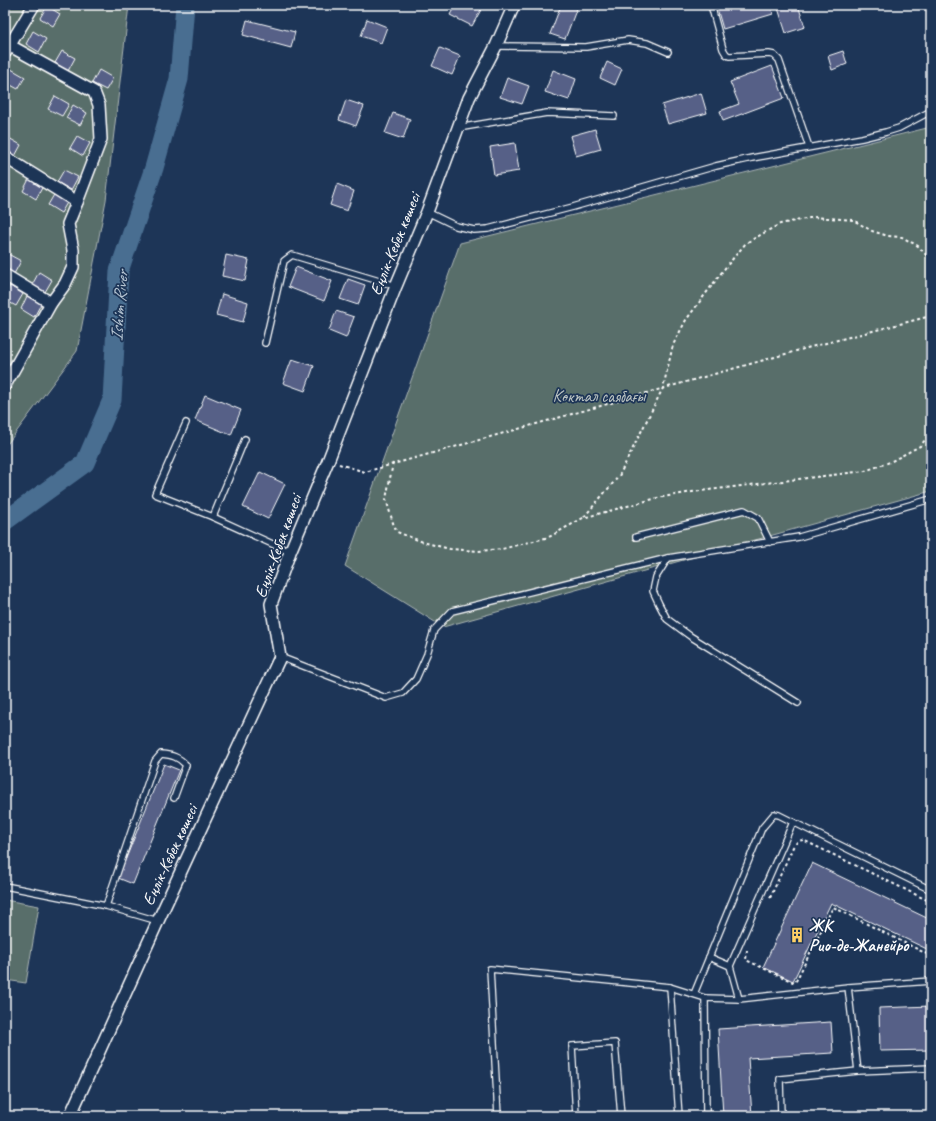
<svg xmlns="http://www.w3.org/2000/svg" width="936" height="1121" font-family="Caveat,sans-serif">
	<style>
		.green { fill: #596e6a; stroke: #acb6b4 }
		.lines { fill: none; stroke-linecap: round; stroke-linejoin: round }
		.river { stroke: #496e91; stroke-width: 19 }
		.building { fill: #566087; stroke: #fff }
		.lane-casing { stroke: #fff; stroke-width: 8 }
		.street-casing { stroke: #fff; stroke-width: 14 }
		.path { stroke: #fff; stroke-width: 2; stroke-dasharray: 3 3; stroke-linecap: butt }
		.lane { stroke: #1d3557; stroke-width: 5.5 }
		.street { stroke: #1d3557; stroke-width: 11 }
		.labels { text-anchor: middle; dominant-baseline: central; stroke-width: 3.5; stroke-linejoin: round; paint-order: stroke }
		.street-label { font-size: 17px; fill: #fff; stroke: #1d3557 }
		.park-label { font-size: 17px; fill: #bdc5c3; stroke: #1d3557 }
		.poi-label { font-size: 17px; font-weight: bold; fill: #fff; stroke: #1d3557; text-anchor: start }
		.water-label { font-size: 18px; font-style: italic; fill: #b6c5d3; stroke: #1d3557 }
	</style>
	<rect width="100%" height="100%" fill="#1d3557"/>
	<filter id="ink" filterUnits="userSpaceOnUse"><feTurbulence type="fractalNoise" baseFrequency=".025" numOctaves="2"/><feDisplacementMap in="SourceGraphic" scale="8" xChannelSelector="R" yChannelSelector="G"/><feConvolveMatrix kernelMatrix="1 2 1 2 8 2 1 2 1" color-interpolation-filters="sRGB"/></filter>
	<g filter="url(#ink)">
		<g class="green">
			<path d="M5,5H129L106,200L77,351L5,447Z"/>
			<path d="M931,127V491L443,627L345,566L460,243Z"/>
			<path d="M5,900L39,906L26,983L5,980Z"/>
		</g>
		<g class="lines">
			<path class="river" d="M5,521L85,463L112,400L119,271L154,168L179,79L185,5"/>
		</g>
		<g class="building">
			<path d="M455,5H481L483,6L472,26L450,15Z"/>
			<path d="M561,5H578L565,39L550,34Z"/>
			<path d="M716,5H771L773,14L723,29Z"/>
			<path d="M777,5H798L805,27L786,33Z"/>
			<path d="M859,5H874L860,10Z"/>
			<path d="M47,6L60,14L53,26L40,18Z"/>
			<path d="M367,19L387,27L381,43L361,36Z"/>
			<path d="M247,20L295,32L291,48L243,35Z"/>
			<path d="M33,31L46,39L39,52L26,44Z"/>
			<path d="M440,48L460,56L452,75L432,66Z"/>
			<path d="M62,51L75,58L68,71L55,63Z"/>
			<path d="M843,51L847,64L832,70L828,56Z"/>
			<path d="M607,62L622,69L615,85L600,78Z"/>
			<path d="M772,66L784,98L723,121L720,111L739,104L730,82Z"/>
			<path d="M11,69L25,77L18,89L5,82V80Z"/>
			<path d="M99,70L113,78L106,90L92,83Z"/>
			<path d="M553,70L576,79L569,100L545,92Z"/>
			<path d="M507,78L529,86L522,104L500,97Z"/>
			<path d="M701,93L707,113L668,124L662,105Z"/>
			<path d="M55,96L69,104L62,116L48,109Z"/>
			<path d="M346,100L364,106L356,126L339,120Z"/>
			<path d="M73,105L87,113L80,125L66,118Z"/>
			<path d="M393,113L410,119L403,139L385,133Z"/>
			<path d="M595,129L601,149L576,156L570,136Z"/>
			<path d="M77,136L90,143L83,156L70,148Z"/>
			<path d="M7,137L21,145L14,158L5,153V141Z"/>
			<path d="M515,143L519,171L494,175L490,147Z"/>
			<path d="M64,170L78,177L71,190L57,182Z"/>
			<path d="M29,179L43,186L36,199L23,191Z"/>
			<path d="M337,184L354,191L347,211L330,205Z"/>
			<path d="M55,193L68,201L61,213L48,205Z"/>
			<path d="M8,254L21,261L14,274L5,269V259Z"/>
			<path d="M226,255L249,260L245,281L222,276Z"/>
			<path d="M296,267L332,281L324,301L288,287Z"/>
			<path d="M39,272L52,280L45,292L32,285Z"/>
			<path d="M348,279L365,285L358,305L340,299Z"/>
			<path d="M10,286L23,294L16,306L5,300V294Z"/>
			<path d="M222,294L248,302L243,322L216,315Z"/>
			<path d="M27,296L41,304L34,317L21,309Z"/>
			<path d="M336,311L354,317L346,338L329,331Z"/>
			<path d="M292,359L314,366L305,391L283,383Z"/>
			<path d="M205,395L241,410L231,435L195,420Z"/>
			<path d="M260,472L285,484L268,519L243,507Z"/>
			<path d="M164,764L179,770L133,884L118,878Z"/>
			<path d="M812,863L931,920V951L831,903L793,981L763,967Z"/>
			<path d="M931,1006V1050L880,1051L879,1008Z"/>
			<path d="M831,1022L833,1053L748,1058L752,1116H723L718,1029Z"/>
		</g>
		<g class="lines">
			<g class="lane-casing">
				<g id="lane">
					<path d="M711,5L723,49L726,54L729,56L769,54L774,55L779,60L809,147"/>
					<path d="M496,46L586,47L628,40L647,43L668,52"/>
					<path d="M458,128L547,113L614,116"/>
					<path d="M427,212L456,226L474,230L488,229L573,207L716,166L752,158L862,138L886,132L899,128L931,111"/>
					<path d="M265,343L284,261L292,255L396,286"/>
					<path d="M186,423L155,494L213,517L290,552"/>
					<path d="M213,517L245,439"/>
					<path d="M636,537L744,510L758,518L770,542"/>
					<path d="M668,558L656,577L653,591L659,604L667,619L690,636L798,703"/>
					<path d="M280,657L386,698L403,693L416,679L427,654L434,630L452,611L668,558L799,537L931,499"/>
					<path d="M5,886L106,906L158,921"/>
					<path d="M106,906L155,761L161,754C172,755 179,757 186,765L174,798"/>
					<path d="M709,957L730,966"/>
					<path d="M670,987L679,1116"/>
					<path d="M848,987L858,1071L931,1068"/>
					<path d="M694,994L762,828L774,814L779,815L793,822"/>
					<path d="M739,999L730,966L793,822L931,890"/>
					<path d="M498,1116L490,969L670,987L705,998"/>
					<path d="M576,1116L572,1046L615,1043L621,1116"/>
					<path d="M706,1116L705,998L739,999L848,987L931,981"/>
					<path d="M781,1116L780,1079L858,1071"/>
				</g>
			</g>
			<g class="street-casing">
				<g id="street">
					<path d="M5,43L94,92L99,105L101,139L77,202L68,224L73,250V267L65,284L51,303L5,385"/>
					<path d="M5,53L34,5"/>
					<path d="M5,157L77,202"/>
					<path d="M5,275L51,303"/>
					<path d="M70,1116L158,921L280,657L271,604L290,552L328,461L396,286L427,212L469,98L496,46L514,5"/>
				</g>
			</g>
			<g class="path">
				<path d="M393,463L386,499L393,523L397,532L423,542L450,549L478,551L502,549L549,537L583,518L657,498L692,492L865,471L890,462L920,446L931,433"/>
				<path d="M339,464L365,472L807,348L931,316"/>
				<path d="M584,517L619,476L663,388L673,345L686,320L725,268L746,243L780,224L815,217L853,220L872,231L888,236L902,237L918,246L928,257L931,262"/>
				<path d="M770,898L793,847L798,841L803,840L931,902"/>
				<path d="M747,950L746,960L795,983L833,907L931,956"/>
			</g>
			<use href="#lane" class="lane"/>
			<use href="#street" class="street"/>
		</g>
	</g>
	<defs>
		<g id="building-bare" transform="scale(1.2)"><path d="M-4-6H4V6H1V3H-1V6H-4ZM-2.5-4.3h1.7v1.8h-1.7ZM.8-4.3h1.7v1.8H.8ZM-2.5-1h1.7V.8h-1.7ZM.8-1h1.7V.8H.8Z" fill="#ffd166" stroke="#1d3557" stroke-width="2.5" paint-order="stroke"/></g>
	</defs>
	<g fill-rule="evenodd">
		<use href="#building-bare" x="797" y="935"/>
	</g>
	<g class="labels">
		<g class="street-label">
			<text transform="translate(395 244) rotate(-68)">Еңлік-Кебек көшесі</text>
			<text transform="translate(278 546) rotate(-70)">Еңлік-Кебек көшесі</text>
			<text transform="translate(170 855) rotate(-65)">Еңлік-Кебек көшесі</text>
		</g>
		<g class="park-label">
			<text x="599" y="396">Көктал саябағы</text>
		</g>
		<g class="poi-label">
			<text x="809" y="925">ЖК<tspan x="809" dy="20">Рио-де-Жанейро</tspan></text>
		</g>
		<g class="water-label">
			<text transform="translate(119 306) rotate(-85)">Ishim River</text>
		</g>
	</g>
	<rect width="936" height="1121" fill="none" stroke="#1d3557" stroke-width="20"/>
	<rect x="10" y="10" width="916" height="1101" fill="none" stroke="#fff" stroke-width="1.5" filter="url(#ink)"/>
</svg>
